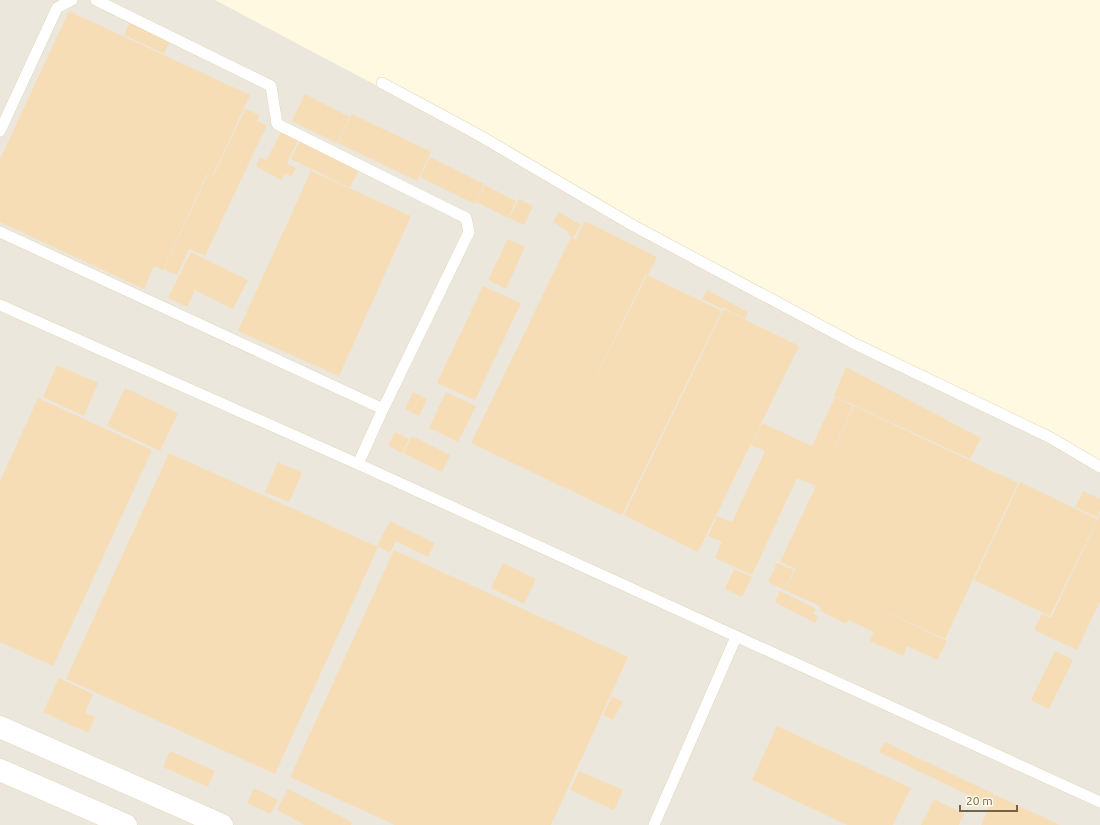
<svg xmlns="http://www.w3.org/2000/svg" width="1100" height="825" font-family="Ubuntu,sans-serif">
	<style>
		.industrial { fill: #ece7dc }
		.building { fill: #f6ddb5 }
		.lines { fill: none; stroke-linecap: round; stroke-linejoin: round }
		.service-casing { stroke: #e3d6bb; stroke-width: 12 }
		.tertiary-casing { stroke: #e3d6bb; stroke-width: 23 }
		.service { stroke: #fff; stroke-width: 11 }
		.tertiary { stroke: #fff; stroke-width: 22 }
	</style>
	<rect width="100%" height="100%" fill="#fef9e0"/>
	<path class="industrial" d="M0,0H215L1100,469V825H0Z"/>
	<g class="building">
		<path d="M69,11L250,95L212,177H213L245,109L260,115L257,121L267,125L205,256L189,249L177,275L164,269L208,174H207L163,270L154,266L144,289L0,222V159Z"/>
		<path d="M130,22L170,41L164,54L124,35Z"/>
		<path d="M305,94L350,117L337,143L292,121Z"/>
		<path d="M352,114L431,152L417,181L338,143Z"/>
		<path d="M282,130L299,138L287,163L296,168L291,177L285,173L281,180L256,166L260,157L266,161Z"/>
		<path d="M301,138L360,168L350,188L291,159Z"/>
		<path d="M430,157L484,184L475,204L420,177Z"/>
		<path d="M311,171L411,216L339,376L238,331Z"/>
		<path d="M485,185L516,201L508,218L476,202Z"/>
		<path d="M519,199L533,206L524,225L509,218Z"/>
		<path d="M559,212L581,225L573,238L568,234L569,232L553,222Z"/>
		<path d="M585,221L657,257L648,275L646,274L579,411L647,275L722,311L622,515L471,443L571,237L640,271L576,239Z"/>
		<path d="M508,239L525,247L506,289L488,280Z"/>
		<path d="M191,252L248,280L233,309L195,290L187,307L168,298Z"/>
		<path d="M483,286L521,303L475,400L437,383Z"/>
		<path d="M707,290L748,312L745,319L723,307L722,309L702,299Z"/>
		<path d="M724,309L799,346L698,552L624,515Z"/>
		<path d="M57,365L98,383L84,416L43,397Z"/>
		<path d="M846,367L981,438L970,459L834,396Z"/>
		<path d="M125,388L178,413L160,451L107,426Z"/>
		<path d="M413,392L427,399L419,416L405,409Z"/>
		<path d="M446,392L476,406L458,442L429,428Z"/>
		<path d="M835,397L853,406L820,478L854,406L1018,483L945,639L828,585L947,641L937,660L907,646L903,656L870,641L874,632L848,620L846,624L820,611L821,608L818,606V605L785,590L796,569L780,562L816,486L797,478L752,575L715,558L722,542L708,536L717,516L732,522L765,451L751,445L762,423L812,446Z"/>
		<path d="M38,398L152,450L53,666L0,642V481Z"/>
		<path d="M395,432L409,439L402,453L388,446Z"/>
		<path d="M412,436L450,455L442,472L403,453Z"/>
		<path d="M169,453L378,547L275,774L66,679Z"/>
		<path d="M278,462L302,473L289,502L265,492Z"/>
		<path d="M1020,482L1097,519L1050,616L974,580Z"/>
		<path d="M1083,491L1100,499V510L1097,517L1075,507Z"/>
		<path d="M1100,514V601L1077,650L1034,630L1042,614L1051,618Z"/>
		<path d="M390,521L435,543L428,557L396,541L390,553L377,546Z"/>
		<path d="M394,550L628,657L551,825H395L290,777Z"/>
		<path d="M503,563L536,579L524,604L491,588Z"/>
		<path d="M777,563L794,570L785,590L768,582Z"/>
		<path d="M734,569L752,577L742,597L725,589Z"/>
		<path d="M780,591L816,609L813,614L818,616L815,623L775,602Z"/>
		<path d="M1055,651L1073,660L1049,709L1031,700Z"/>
		<path d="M59,678L93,694L85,713L95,717L88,733L43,712Z"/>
		<path d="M612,696L623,702L613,720L603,715Z"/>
		<path d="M777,726L911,788L893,825H847L752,780Z"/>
		<path d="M885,742L994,794L989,805L879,752Z"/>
		<path d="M170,751L215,771L208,787L163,767Z"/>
		<path d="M579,771L623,790L614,810L570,790Z"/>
		<path d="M254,788L278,800L270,814L247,803Z"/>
		<path d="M288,789L352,822L351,825H305L277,810Z"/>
		<path d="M995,795L1060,825H981Z"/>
		<path d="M934,799L964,814L959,825H921Z"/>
	</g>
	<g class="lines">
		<g class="service-casing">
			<g id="service">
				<path d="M96,0L271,86L277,124L466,218L469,232L383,409L358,464"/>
				<path d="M382,83L475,133L634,226L855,344L1051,438L1100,467"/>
				<path d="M0,131L57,8L72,0"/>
				<path d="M0,232L383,409"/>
				<path d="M0,305L358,464L1100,802"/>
				<path d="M654,825L736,637"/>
			</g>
		</g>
		<g class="tertiary-casing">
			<g id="tertiary">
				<path d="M0,727L222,825"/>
				<path d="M0,770L126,825"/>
			</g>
		</g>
		<use href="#service" class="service"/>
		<use href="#tertiary" class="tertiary"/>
	</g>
	<path d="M960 805v6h57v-6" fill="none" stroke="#776245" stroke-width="2"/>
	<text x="966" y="805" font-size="12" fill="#776245" stroke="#fffbe8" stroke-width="3" paint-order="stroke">20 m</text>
</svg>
